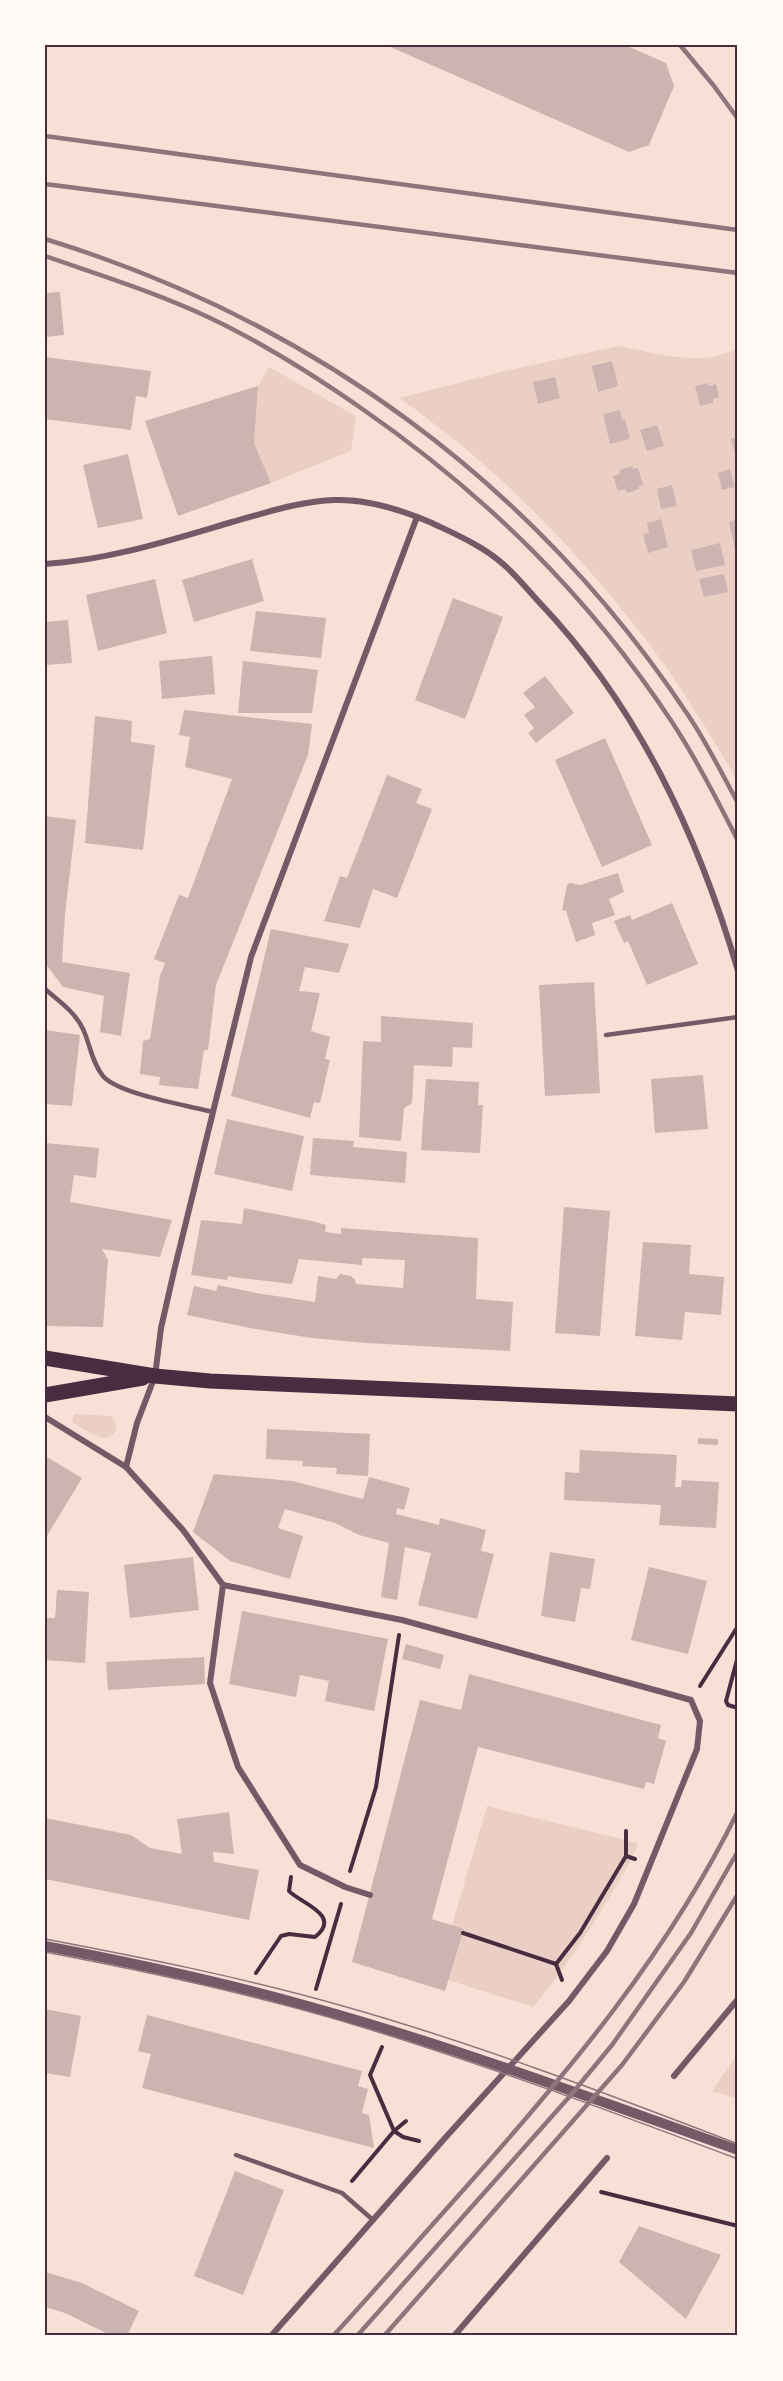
<svg xmlns="http://www.w3.org/2000/svg" width="783" height="2381" font-family="'Exo 2',sans-serif">
	<style>
		.green { fill: #ebcfc5 }
		.building { fill: #ccb4b1 }
		.lines { fill: none; stroke-linecap: round; stroke-linejoin: round }
		.path { stroke: #4a2c40; stroke-width: 4 }
		.service { stroke: #755966; stroke-width: 4.5 }
		.minor { stroke: #755966; stroke-width: 6 }
		.tertiary { stroke: #755966; stroke-width: 10 }
		.primary { stroke: #4a2c40; stroke-width: 15 }
		.tram { stroke: #8f747c; stroke-width: 1.5 }
		.rail { stroke: #8f747c; stroke-width: 4.5 }
		.neatline { fill: none; stroke: #4a2c40; stroke-width: 2 }
	</style>
	<rect width="100%" height="100%" fill="#f7e1d7"/>
	<g class="green">
		<path d="M618,346C657,353 701,368 738,348V781C708,732 679,682 643,636C573,546 493,463 399,398L505,371Z"/>
		<path d="M269,367L356,416L351,451L271,483L254,443L258,386Z"/>
		<path d="M74,1414L112,1416L117,1427C109,1450 86,1430 72,1422Z"/>
		<path d="M487,1806L638,1843C632,1862 622,1876 612,1893C588,1933 563,1971 533,2007L448,1980L464,1929L452,1925Z"/>
		<path d="M738,2054V2099L712,2091Z"/>
	</g>
	<g class="building">
		<path d="M386,45H625L666,63L674,86L649,145L629,152Z"/>
		<path d="M60,292L64,335L45,337V293Z"/>
		<path d="M45,357L151,371L147,398L136,396L131,430L45,419Z"/>
		<path d="M612,361L618,386L598,392L592,366Z"/>
		<path d="M555,377L560,398L538,404L533,382Z"/>
		<path d="M708,383L709,386L716,384L719,397L713,399V403L700,406L695,386Z"/>
		<path d="M258,386L254,443L271,483L178,516L145,421Z"/>
		<path d="M620,410L622,420L625,419L630,439L610,444L603,414Z"/>
		<path d="M657,425L664,446L647,451L640,430Z"/>
		<path d="M738,437V456H736L731,439Z"/>
		<path d="M128,454L143,519L98,528L83,465Z"/>
		<path d="M633,466V469L638,468L643,485L639,486V489L627,493L625,489L618,491L613,476L620,474L619,470Z"/>
		<path d="M730,469L735,487L722,490L718,473Z"/>
		<path d="M672,485L677,506L661,509L657,489Z"/>
		<path d="M661,519L668,547L648,553L643,534L649,533L647,523Z"/>
		<path d="M738,519V548L735,549L729,522Z"/>
		<path d="M720,543L725,565L696,571L691,550Z"/>
		<path d="M252,559L264,601L194,622L182,580Z"/>
		<path d="M724,574L728,592L704,597L699,579Z"/>
		<path d="M155,579L167,633L98,651L86,595Z"/>
		<path d="M453,598L503,617L465,719L415,700Z"/>
		<path d="M256,611L326,618L321,658L250,651Z"/>
		<path d="M68,620L72,663L45,665V622Z"/>
		<path d="M212,656L215,694L162,699L159,661Z"/>
		<path d="M243,661L318,670L312,713H238Z"/>
		<path d="M545,676L574,713L536,743L528,733L534,728L524,715L535,707L523,693Z"/>
		<path d="M184,710L312,724L308,755L216,985L208,1050H204L198,1089L159,1085L160,1077L140,1074L143,1041L150,1039L160,976L165,963L154,959L179,895L188,898L232,779L185,767L190,737L179,735Z"/>
		<path d="M95,716L132,721L131,742L155,745L143,850L85,843Z"/>
		<path d="M605,738L652,845L602,867L555,760Z"/>
		<path d="M387,775L422,789L416,803L432,809L397,898L373,889L360,928L324,921L340,876L347,878Z"/>
		<path d="M45,816L76,820L65,914L62,962L130,973L121,1036L100,1032L104,996L63,987L45,963Z"/>
		<path d="M618,873L624,892L609,899L615,915L592,923L595,935L576,942L566,911L562,910L567,885L570,883L580,885Z"/>
		<path d="M672,903L698,964L647,985L628,941L624,943L614,921L630,915L632,920Z"/>
		<path d="M271,929L349,944L339,973L305,967L299,991L320,993L311,1031L330,1037L325,1059L330,1060L320,1103L314,1102L310,1118L231,1096Z"/>
		<path d="M594,982L600,1093L545,1096L539,985Z"/>
		<path d="M381,1016L473,1023L472,1048L453,1047L452,1067L414,1065L412,1103L404,1108L401,1141L359,1137L363,1041L381,1042Z"/>
		<path d="M45,1030L80,1035L72,1106L45,1104Z"/>
		<path d="M703,1075L708,1129L655,1133L651,1079Z"/>
		<path d="M426,1079L479,1082L478,1105H483L480,1153L421,1150Z"/>
		<path d="M227,1119L304,1136L292,1191L214,1174Z"/>
		<path d="M313,1138L354,1141L353,1147L407,1152L405,1183L310,1175Z"/>
		<path d="M45,1143L99,1148L96,1178L74,1175L70,1202L172,1220L160,1257L102,1249L108,1260L103,1327L45,1326Z"/>
		<path d="M564,1207L610,1211L600,1336L555,1333Z"/>
		<path d="M244,1208L312,1221L326,1225L325,1232L341,1234V1228L478,1238L476,1299L513,1302L510,1351L367,1343L312,1338L250,1328L187,1315L194,1286L216,1291L218,1285L256,1293L315,1302L318,1276L336,1279L340,1274L351,1276L355,1280L356,1284L403,1288L405,1260L362,1258V1265L299,1259L292,1284L233,1277L228,1276L227,1280L191,1275L201,1220L242,1224Z"/>
		<path d="M643,1242L691,1245L689,1274L724,1277L721,1315L685,1312L682,1340L635,1336Z"/>
		<path d="M267,1429L370,1434L368,1476L336,1474L337,1468L302,1466L303,1461L266,1459Z"/>
		<path d="M698,1438L718,1439V1445L698,1444Z"/>
		<path d="M580,1450L677,1455L675,1487H681L682,1480L719,1482L716,1528L659,1525L661,1505L564,1500L565,1472L579,1473Z"/>
		<path d="M45,1456L82,1478L47,1536L45,1535Z"/>
		<path d="M214,1474L292,1481L363,1499L369,1477L410,1488L404,1510L397,1508L396,1514L439,1525L440,1518L486,1530L481,1551L494,1554L477,1619L418,1605L431,1553L405,1547L397,1600L381,1597L389,1543L359,1535L335,1523L285,1509L278,1528L303,1536L290,1579L230,1561L193,1532Z"/>
		<path d="M550,1552L595,1559L590,1589L581,1588L575,1622L541,1616Z"/>
		<path d="M193,1557L199,1610L130,1618L124,1565Z"/>
		<path d="M649,1567L707,1581L688,1654L631,1640Z"/>
		<path d="M57,1590L89,1592L85,1663L45,1660V1618H55Z"/>
		<path d="M242,1611L388,1639L374,1711L325,1701L329,1681L300,1675L296,1697L229,1684Z"/>
		<path d="M406,1644L444,1655L440,1669L402,1659Z"/>
		<path d="M204,1657L205,1684L108,1690L106,1662Z"/>
		<path d="M469,1674L661,1725L658,1738L666,1741L654,1784L646,1782L644,1789L478,1747L432,1919L464,1929L445,1991L352,1962L420,1700L461,1710Z"/>
		<path d="M229,1812L234,1854L213,1852L214,1862L259,1870L249,1920L45,1879V1818L131,1835L150,1848L182,1854L177,1819Z"/>
		<path d="M45,2009L81,2016L70,2077L45,2073Z"/>
		<path d="M147,2015L362,2071L358,2086L368,2089L362,2113L369,2115L374,2148L142,2088L151,2054L138,2051Z"/>
		<path d="M235,2171L284,2190L243,2295L194,2276Z"/>
		<path d="M639,2226L721,2255L686,2319L619,2262Z"/>
		<path d="M45,2272L82,2283L139,2311L127,2336H112L65,2313L45,2307Z"/>
	</g>
	<g class="lines">
		<g class="path">
			<path d="M738,1656L726,1701L728,1705L738,1708"/>
			<path d="M700,1686L738,1626"/>
			<path d="M626,1856V1831"/>
			<path d="M350,1871L376,1787L399,1635"/>
			<path d="M463,1933L556,1964L580,1933L626,1856L635,1859"/>
			<path d="M556,1964L562,1980"/>
			<path d="M256,1973L281,1936L289,1934L315,1937C343,1915 300,1903 289,1891L291,1877"/>
			<path d="M316,1989L341,1904"/>
			<path d="M382,2047L370,2075L394,2131L403,2137L419,2141"/>
			<path d="M352,2181L394,2131L406,2121"/>
			<path d="M601,2192L738,2226"/>
		</g>
		<g class="service">
			<path d="M45,989C59,1001 75,1012 83,1029C90,1044 92,1063 103,1076C118,1094 189,1106 213,1112"/>
			<path d="M606,1035L738,1017"/>
			<path d="M236,2155L342,2193L373,2220"/>
		</g>
		<g class="minor">
			<path d="M45,564C109,560 171,540 232,522C265,513 300,501 335,500C369,499 402,510 432,523C457,535 483,546 503,564C516,575 528,590 539,602C638,706 698,835 738,971"/>
			<path d="M45,1417L126,1467L183,1530L223,1585L402,1620L691,1700L700,1721L697,1749L634,1904L607,1951L569,2001L445,2138L271,2336"/>
			<path d="M126,1467L137,1423L155,1376L161,1328L174,1271L251,957L417,517"/>
			<path d="M223,1585L210,1683L238,1767L300,1865L345,1887L370,1895"/>
			<path d="M674,2076L738,1999"/>
			<path d="M454,2336L607,2158"/>
		</g>
		<path class="tertiary" d="M45,1946C134,1963 223,1982 311,2007C456,2047 596,2100 738,2150"/>
		<g class="primary">
			<path d="M45,1358L155,1376L210,1381L738,1404"/>
			<path d="M45,1395L143,1378"/>
		</g>
		<g class="tram">
			<path d="M45,1939C145,1958 245,1978 343,2006C477,2044 608,2094 738,2144"/>
			<path d="M45,1952C145,1971 244,1992 342,2021C476,2061 607,2110 738,2159"/>
		</g>
		<g class="rail">
			<path d="M680,45L714,86L738,119"/>
			<path d="M45,136L738,230"/>
			<path d="M45,184L738,273"/>
			<path d="M45,239C312,321 533,482 688,715C707,743 722,774 738,803"/>
			<path d="M45,256C99,275 155,292 208,317C261,342 312,374 361,408C485,494 588,595 672,722C697,760 718,801 738,841"/>
			<path d="M333,2336C378,2287 422,2236 466,2187C570,2070 669,1952 738,1811"/>
			<path d="M357,2336L570,2096L612,2045L691,1933L738,1851"/>
			<path d="M384,2336L622,2065L684,1982L738,1894"/>
		</g>
	</g>
	<rect width="783" height="2381" fill="none" stroke="#fffaf5" stroke-width="93"/>
	<rect x="46" y="46" width="690" height="2288" class="neatline"/>
</svg>
